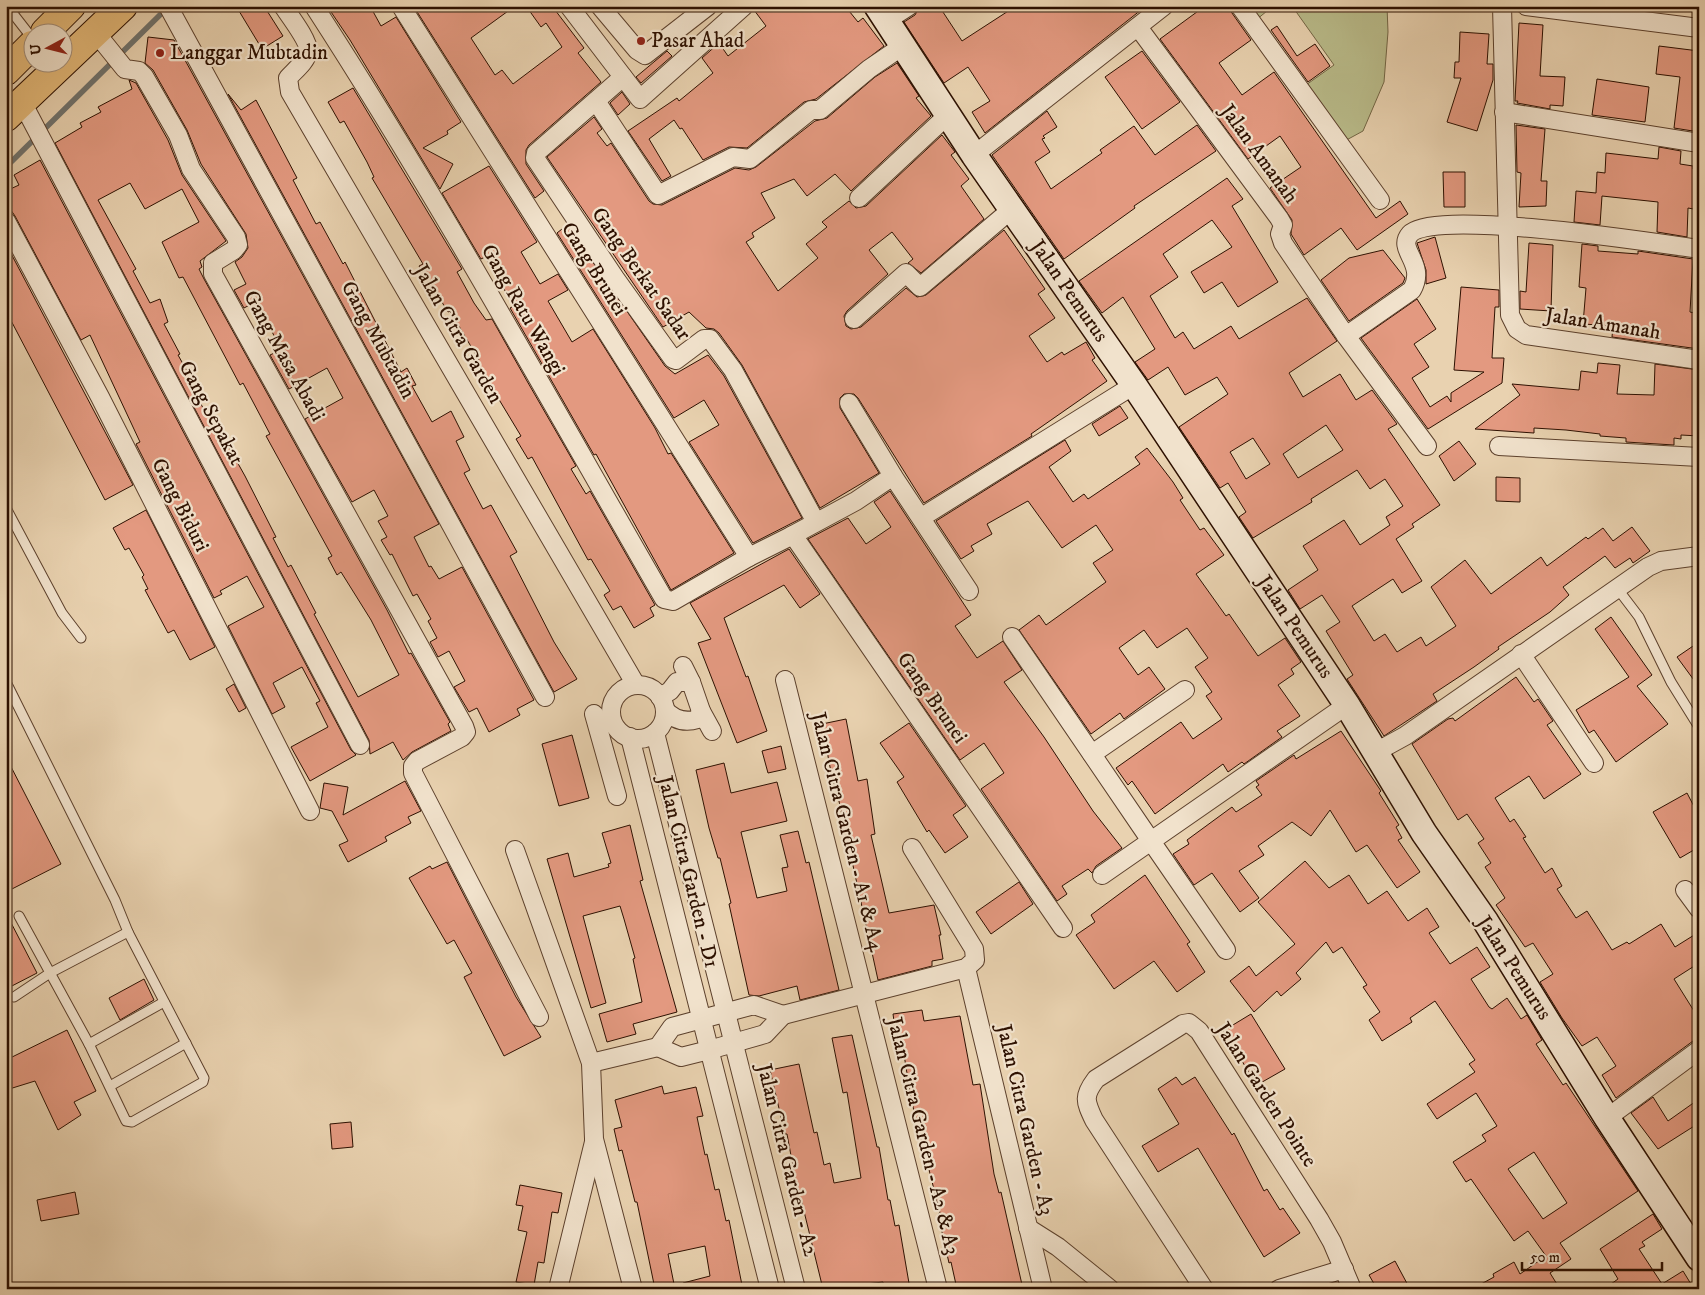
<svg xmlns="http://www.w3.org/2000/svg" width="1705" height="1295" font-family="'IM FELL DW Pica',serif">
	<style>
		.green { fill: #b9bb8a; stroke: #736645 }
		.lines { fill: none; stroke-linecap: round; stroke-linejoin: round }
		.stream { stroke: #70736e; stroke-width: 5.5 }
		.building { fill: #e39980; stroke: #2d1000; fill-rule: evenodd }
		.lane-casing { stroke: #5c402c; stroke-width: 11 }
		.street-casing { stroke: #5c402c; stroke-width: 20 }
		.secondary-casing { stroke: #2d1000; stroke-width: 28 }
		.highway-casing { stroke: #2d1000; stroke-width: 30 }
		.lane { stroke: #f1e2cc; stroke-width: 9 }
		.street { stroke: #f1e2cc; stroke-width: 18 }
		.secondary { stroke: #f1e2cc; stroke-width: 25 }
		.highway { stroke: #e4b978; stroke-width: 28 }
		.poi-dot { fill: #8f2418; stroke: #f1e2cc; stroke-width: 2 }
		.labels { text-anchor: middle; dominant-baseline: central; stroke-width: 4.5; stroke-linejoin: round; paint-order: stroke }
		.poi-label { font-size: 21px; fill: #2d1000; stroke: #f1e2cc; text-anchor: start }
		.street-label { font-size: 21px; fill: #2d1000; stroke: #f1e2cc }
	</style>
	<rect width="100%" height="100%" fill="#e9d2b0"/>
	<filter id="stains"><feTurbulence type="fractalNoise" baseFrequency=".004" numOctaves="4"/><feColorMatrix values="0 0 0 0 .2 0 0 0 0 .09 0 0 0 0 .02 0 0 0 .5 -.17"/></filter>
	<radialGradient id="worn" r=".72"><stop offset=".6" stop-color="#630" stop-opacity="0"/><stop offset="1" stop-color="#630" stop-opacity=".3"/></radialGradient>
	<g class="green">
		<path d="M1237,6H1273L1250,25Z"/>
		<path d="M1292,6H1387L1388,32L1384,82L1363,131L1341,143L1299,90L1334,65Z"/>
	</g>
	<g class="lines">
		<g class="stream">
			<path d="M6,23L23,6"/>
			<path d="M6,167L167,8"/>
		</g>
	</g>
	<g class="building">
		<path d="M236,6H264L283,36L262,49Z"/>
		<path d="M327,6H370L381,26L396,17L461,122L447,131L448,134L423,148L453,164L440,189L350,40Z"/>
		<path d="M515,6L471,38L495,75L502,70L513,84L562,47L546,23L541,27L526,6H552L584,48L578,53L601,82L529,145L526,150V164L544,191L535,198L414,7Z"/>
		<path d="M754,6H845L858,22L863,18L884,46L816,99L804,102L747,148L729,147L703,160L682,128L680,129L674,120L649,139L671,176L662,181L628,131L677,98L679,101L713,73L702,58L719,43L728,56L766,26L754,10Z"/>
		<path d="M920,6H939L962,41L1016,6H1146L985,133L972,112L990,101L968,67L944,83L904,22L915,15Z"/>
		<path d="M1205,6H1227L1251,40L1219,63L1242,95L1274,72L1376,218L1400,201L1408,214L1357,250L1341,228L1304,255L1291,234L1292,220L1270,188L1301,167L1280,136L1248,159L1160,39Z"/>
		<path d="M1519,23L1543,25L1540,76L1565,77L1563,106L1550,105V109L1517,103L1518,101H1515Z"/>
		<path d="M1277,26L1297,56L1315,44L1330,66L1308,82L1271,30Z"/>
		<path d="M1460,32L1489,34L1487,64H1493V80L1477,131L1447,122L1461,78H1454L1455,62H1459Z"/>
		<path d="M148,37L174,40L439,524L414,537L429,567L431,566L439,579L462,567L534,700L517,709L520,715L489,732L477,708L469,712L454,687L465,681L449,651L438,657L430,642L437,638L428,621L431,619L417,594L413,596L392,554L390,555L381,540L387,537L378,521L388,516L374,490L352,502L305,419L343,398L327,368L289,389L270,355L281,350L257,301L244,308L234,290L246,284L235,262L242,257L248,248L246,234L201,164L187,130L153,70L145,63Z"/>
		<path d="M1659,46L1699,51V132L1674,128L1680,77L1656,74Z"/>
		<path d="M667,51L672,56L641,83L636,77Z"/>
		<path d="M1142,51L1180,102L1142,129L1105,77Z"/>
		<path d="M897,63L919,96L916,98L931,116L851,191L835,174L807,196L794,179L761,193L775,218L752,233L754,237L746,242L778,291L818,258L806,244L827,227L822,222L849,201L856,208L866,206L942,135L955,152L951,155L969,179L961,186L984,219L921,273L908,263L913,259L892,232L869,250L888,274L847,311L844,316L846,326L851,329L861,327L906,288L917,297L926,295L1004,230L1045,289L1038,294L1055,318L1029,336L1047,362L1062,352L1064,355L1086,342L1095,358L1092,360L1107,381L1031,434L1032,436L924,503L858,398L854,394H844L840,398V408L879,473L820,508L742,365L719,333L714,329L706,328L689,312L663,327L547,157L594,117L602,129L597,133L607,146L611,143L649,201L653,204L662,205L735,168L749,170L756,167L815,121L827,118L875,77Z"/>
		<path d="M1597,79L1649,87L1645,122L1592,115Z"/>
		<path d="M129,80L136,83L168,140L182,175L226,241L200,261L202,267L199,269L204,279L387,610L409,654L411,653L450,722L448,724L451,731L412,752L403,760L393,742L370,754L369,740L55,143L82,127L80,123L101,112L98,107L132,89ZM130,183L145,209L182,189L199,222L162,242L179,278L183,277L240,385L243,383L270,434L266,436L332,556L328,558L337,575L341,572L371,620L399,675L358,697L314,614L316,613L291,565L288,567L273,538L276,537L245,476L217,426L214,428L184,373L187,371L178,355L180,354L164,324L168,322L160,299L150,303L133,271L136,269L98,200Z"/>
		<path d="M353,88L462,269L457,272L474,303L486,320L492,319L527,381L576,466L571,469L586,494L590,491L655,605L650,608L654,616L634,628L621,606L613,610L604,595L610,591L591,559L588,560L532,457L528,459L516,439L521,436L486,378L485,380L474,362L479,360L450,311L448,312L432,286L431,287L419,266L423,264L372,178L374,177L367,162L344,121L340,123L328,102Z"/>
		<path d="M622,92L630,104L618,115L610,103Z"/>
		<path d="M228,94L241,110L256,100L297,178L293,180L316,224L320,222L343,264L345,262L401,372L407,368L416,385L412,386L432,422L451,411L464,437L456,441L470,470L464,473L483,509L491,505L517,552L510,556L554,642L577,679L554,692Z"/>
		<path d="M1047,111L1057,127L1043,136L1045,138L1042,139L1050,152L1035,162L1051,189L1102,153L1100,150L1134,126L1155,155L1197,125L1216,151L1134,206L1135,208L1064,259L992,155Z"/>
		<path d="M1516,125L1545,129L1541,181H1547L1546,206L1519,207L1521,173L1517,172Z"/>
		<path d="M1659,147L1681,151L1680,164L1693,166V169L1699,170V210L1688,208L1687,237L1657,232L1658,202L1602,196L1600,225L1574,222L1576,191L1596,193L1597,172L1605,173L1606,153L1658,159Z"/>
		<path d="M40,160L351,750L356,755L310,781L291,747L328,727L316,703L320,701L302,667L273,683L285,707L272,714L228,626L264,607L247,576L220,591L222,594L214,598L136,444L140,442L90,335L81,340L15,216L6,203V191L19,185L14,175Z"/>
		<path d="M489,166L537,242L521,252L540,284L558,274L568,290L548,301L572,342L593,329L655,428L668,454L671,453L734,553L671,590L596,454L594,455L510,308L514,306L485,257L481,259L442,193Z"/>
		<path d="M1443,172H1465V207H1444Z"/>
		<path d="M1227,178L1243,199L1232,206L1278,282L1238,307L1222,282L1204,293L1191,272L1232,247L1212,220L1163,254L1178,277L1150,296L1175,338L1183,332L1194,349L1231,326L1239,339L1307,298L1337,341L1289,373L1303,397L1340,374L1356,400L1372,390L1397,424L1388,429L1440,505L1412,524L1414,527L1396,539L1422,581L1402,593L1393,579L1352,606L1374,641L1385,634L1397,652L1421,637L1426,646L1456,626L1431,587L1465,560L1491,594L1541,557L1547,566L1586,537L1588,539L1603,528L1613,541L1632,527L1650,551L1633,563L1630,558L1615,568L1605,556L1563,587L1569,595L1550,612L1498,647L1499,649L1474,667L1433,694L1437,701L1384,736L1347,679L1353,675L1326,631L1340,622L1322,595L1300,609L1288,590L1318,570L1303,546L1344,520L1360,545L1390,525L1386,517L1403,506L1385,479L1370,489L1357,470L1311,499L1312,502L1253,538L1239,517L1246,512L1228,483L1220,488L1179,427L1228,394L1217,377L1185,395L1168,367L1148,380L1135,362L1155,349L1123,297L1102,313L1079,281ZM1326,425L1343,450L1298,478L1283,454ZM1253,438L1270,464L1246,479L1230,452Z"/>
		<path d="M567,225L665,366L675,374L708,355L724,376L802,518L753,543L689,442L719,425L704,400L674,418L557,233Z"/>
		<path d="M1435,237L1446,278L1426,284V270L1417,243Z"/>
		<path d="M1529,243L1553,245L1551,311L1520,309V291L1526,292Z"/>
		<path d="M6,244L133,485L105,500L6,311Z"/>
		<path d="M1582,244L1598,246V251L1638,254V251L1693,259L1690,312L1699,314V349L1612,337L1613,326L1583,324L1586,288L1579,287Z"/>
		<path d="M1383,250L1405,278L1403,283L1349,321L1321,280L1349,258Z"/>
		<path d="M1461,287L1499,290V307H1495L1492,358H1504L1502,383L1428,429L1361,338L1417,299L1436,329L1414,344L1429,367L1412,378L1430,407L1447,396L1451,402V393L1484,372L1454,370Z"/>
		<path d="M1598,363L1620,365L1617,394L1654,395L1655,364L1699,370V436L1681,435V439L1674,438V445L1626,442V438L1600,436V434L1566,430L1534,428V433L1475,429L1520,395L1512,384L1579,390L1581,371L1597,373Z"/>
		<path d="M1120,406L1128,418L1099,436L1092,424Z"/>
		<path d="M1065,440L1071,451L1049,467L1073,502L1084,494L1088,499L1140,464L1135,457L1147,448L1173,482L1183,498L1180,500L1200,530L1204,528L1224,555L1196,574L1226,616L1229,614L1258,656L1285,638L1301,662L1291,669L1294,674L1278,685L1300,716L1277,731L1282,737L1244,764L1242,762L1228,772L1223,764L1155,814L1132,781L1128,785L1116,768L1181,722L1193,739L1222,719L1206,696L1212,692L1195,667L1208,658L1187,628L1157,648L1144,630L1119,648L1138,675L1149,667L1165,689L1124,719L1120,713L1091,734L1019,630L1039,615L1046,625L1106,582L1093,563L1113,550L1096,525L1062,548L1028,501L1026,502L987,524L992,534L971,546L974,551L961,559L936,521Z"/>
		<path d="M1459,441L1476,464L1454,481L1439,456Z"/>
		<path d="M1496,477L1520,478V502L1496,501Z"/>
		<path d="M890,491L971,615L955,626L977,658L1003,641L1022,670L1004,682L1044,737L1093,811L1122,848L1096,866L1092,873L1088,869L1062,886L1067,894L1057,901L981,789L1004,773L984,743L960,760L808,539L848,518L866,544L891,527L874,502Z"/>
		<path d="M146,510L215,647L190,660L174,630L168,633L145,590L148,589L142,577L144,575L129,548L125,550L113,528Z"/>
		<path d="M789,549L820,594L800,608L784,585L724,618L746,677L748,676L767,731L737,743L698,643L711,639L690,603Z"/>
		<path d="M1611,617L1652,675L1637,686L1668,724L1616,762L1594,730L1589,733L1576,710L1629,677L1595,629Z"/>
		<path d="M1699,642V687L1677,657Z"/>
		<path d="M1516,677L1534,702L1538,699L1553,721L1547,725L1581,774L1544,799L1529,776L1495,798L1510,822L1514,819L1526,837L1523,838L1545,873L1552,868L1562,886L1557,889L1576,918L1587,911L1612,950L1627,942L1629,944L1661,924L1675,947L1699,932V963L1674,979L1699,1019V1039L1693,1041L1616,1098L1602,1075L1616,1066L1597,1037L1582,1046L1562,1018L1540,982L1553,974L1533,943L1525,947L1496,905L1505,898L1485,867L1491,863L1478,843L1484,839L1467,814L1458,820L1412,744L1448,719L1453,718L1455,721Z"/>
		<path d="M234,684L246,708L239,712L226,689Z"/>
		<path d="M846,719L858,781L867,779L875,834L871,835L889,913L934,905L941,935H939L943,959L932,961V966L878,980L835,783H833L822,724Z"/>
		<path d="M909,723L966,806L953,815L968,837L945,853L929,830L927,832L897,782L904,777L880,743Z"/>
		<path d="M1341,731L1381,791L1379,793L1399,825L1396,827L1402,838L1398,840L1420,872L1397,888L1367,845L1356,852L1330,810L1311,836L1292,822L1258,846L1264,855L1239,871L1259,898L1240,912L1212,873L1194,885L1173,854L1189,844L1187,840L1232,807L1236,812L1262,795L1256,787L1259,785L1256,781L1294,755L1296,759Z"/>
		<path d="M572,735L589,798L559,806L542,744Z"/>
		<path d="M781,746L786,769L768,773L762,751Z"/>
		<path d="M6,757L61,864L6,892Z"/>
		<path d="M724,763L731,793L777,782L787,821L741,832L757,898L787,891L782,868L788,867L780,835L798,831L806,863L809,862L839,990L800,1000L797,986L759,996L749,995L729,904L731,903L720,858H718L709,828L696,770Z"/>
		<path d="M405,781L421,811L408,817L411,823L385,837L387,841L348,862L339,845L348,841L332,811L320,808L324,783L348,787L343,815Z"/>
		<path d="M1687,793L1699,816V847L1680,858L1653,812Z"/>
		<path d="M630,825L643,880L640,881L677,1012L633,1024L636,1034L607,1042L599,1014L642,1002L633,959L635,958L624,919L620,906L583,916L606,1003L591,1008L547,859L568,853L574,877L609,867L608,864L611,863L602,833Z"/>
		<path d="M1305,861L1329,888L1349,875L1368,904L1387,891L1408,921L1427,908L1439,927L1429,933L1450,964L1477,947L1490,967L1471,979L1489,1007L1492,1009L1507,998L1521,1019L1527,1015L1542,1040L1536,1044L1563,1085L1566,1083L1638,1191L1560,1243L1571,1259L1550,1273L1560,1289H1472L1494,1277L1493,1274L1514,1262L1520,1274L1546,1256L1528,1231L1514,1241L1471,1179L1466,1182L1453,1162L1486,1141L1482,1135L1497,1126L1476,1093L1437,1119L1427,1104L1475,1072L1469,1064L1475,1060L1435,1001L1410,1018L1412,1022L1382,1041L1369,1020L1380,1012L1363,987L1367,985L1342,947L1333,953L1326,942L1296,973L1301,979L1281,996L1277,991L1254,1012L1230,981L1249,966L1256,976L1295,944L1258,902ZM1534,1152L1567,1203L1543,1219L1508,1169Z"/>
		<path d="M447,862L516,997L541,1037L504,1056L464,977L472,973L454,940L447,944L409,878L430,866L432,869Z"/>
		<path d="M1145,875L1190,942L1187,944L1205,972L1177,992L1154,961L1114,989L1076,935L1095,922L1091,915Z"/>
		<path d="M1019,882L1033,904L991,934L976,912Z"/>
		<path d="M6,913L37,973L6,989Z"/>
		<path d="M144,979L154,1000L120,1020L109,998Z"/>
		<path d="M922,1010L924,1021L960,1016L973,1085L980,1084L994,1174L999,1193L1001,1192L1023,1289H957L951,1262L949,1263L938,1214L940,1213L911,1099L903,1048L898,1049L893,1014Z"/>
		<path d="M1251,1014L1285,1069L1257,1085L1223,1031Z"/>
		<path d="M67,1030L96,1091L74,1102L81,1115L58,1130L35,1081L6,1090V1060Z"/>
		<path d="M852,1035L877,1147H879L888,1200H890L895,1226L899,1225L910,1289H884L883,1282L823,1289L801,1199H799L787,1134H785L770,1070L799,1064L814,1133L817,1132L824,1165L830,1163L834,1183L861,1178L847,1092L843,1093L832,1038Z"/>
		<path d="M1176,1077L1182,1085L1195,1077L1232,1135L1234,1133L1264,1191L1267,1189L1280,1210L1283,1208L1300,1233L1264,1257L1198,1148L1158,1172L1142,1146L1179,1124L1158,1089Z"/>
		<path d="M662,1086L664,1094L696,1087L703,1116L697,1117L705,1155L707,1154L715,1190L719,1189L726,1221L729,1220L742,1285L719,1289H684L683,1283L710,1276L705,1246L668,1254L675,1289H655L637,1202H635L622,1150L619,1151L614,1129L622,1127L615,1100Z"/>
		<path d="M1653,1097L1668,1121L1699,1099V1123L1658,1149L1631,1113Z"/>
		<path d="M351,1122L353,1147L332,1149L330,1124Z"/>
		<path d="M520,1185L562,1193L558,1213L552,1212L544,1263L538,1262L534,1285L516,1282L527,1232L518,1230L523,1206L516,1205Z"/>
		<path d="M75,1192L79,1214L41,1221L37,1200Z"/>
		<path d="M1653,1214L1662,1229L1642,1242L1645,1246L1639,1249L1662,1284L1683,1271L1694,1289H1604L1618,1279L1600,1249Z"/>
		<path d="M1395,1261L1410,1289H1377L1369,1275Z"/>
	</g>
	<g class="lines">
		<g class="lane-casing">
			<g id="lane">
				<path d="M7,6L32,38"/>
				<path d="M6,508L62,613L81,638"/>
				<path d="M1617,588L1639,617L1671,682L1699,727"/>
				<path d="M6,682L115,900L128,932L50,973L14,997"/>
				<path d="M19,916L89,1044L126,1121L132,1122L203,1082L204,1078L128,932"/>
				<path d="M89,1044L164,1002"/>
				<path d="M110,1086L186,1043"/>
			</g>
		</g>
		<g class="street-casing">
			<g id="street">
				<path d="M168,6L545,697"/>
				<path d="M283,6C289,15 310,42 308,52C306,62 294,71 288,78L290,92L636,685"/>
				<path d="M314,6C439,199 550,401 664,599L673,601L749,557"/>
				<path d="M401,6L749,557L793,535L1063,928"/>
				<path d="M569,6L640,99L744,6"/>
				<path d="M600,6L637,50L645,55L708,6"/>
				<path d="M1240,6L1380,200"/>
				<path d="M1502,6L1510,315L1517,329L1526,335L1699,360"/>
				<path d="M1526,6L1699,28"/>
				<path d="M886,21L909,6"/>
				<path d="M1138,27L1279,218L1283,225L1280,234L1283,243L1346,336L1427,446"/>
				<path d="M96,33L125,69L139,71L144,76L178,135L191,169L236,237L238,245L234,250L213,263V274L464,726L466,732L462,737L417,761L413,766V773L539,1017"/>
				<path d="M623,77L536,153L535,158L615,278L673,359L676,360L704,339H710L733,370L812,515"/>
				<path d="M596,101L658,195L733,157L750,159L811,110H820L869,69L904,45"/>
				<path d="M22,102L360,745"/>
				<path d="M1504,112L1699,143"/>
				<path d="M974,155L1164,6"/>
				<path d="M859,198L948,115"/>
				<path d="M6,221L100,397L310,811"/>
				<path d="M854,319L906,273L920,287L1012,209"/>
				<path d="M1346,336L1412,290C1427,263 1396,250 1410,234C1433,208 1656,243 1699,249"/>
				<path d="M849,403L893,476"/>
				<path d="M1499,446L1699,457"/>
				<path d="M922,517L1134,385"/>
				<path d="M791,536L856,501L893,476L969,591"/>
				<path d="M1012,637L1151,841L1102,875"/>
				<path d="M1521,654L1594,763"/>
				<path d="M683,666L691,682L701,711L712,731"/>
				<path d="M785,680L938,1289"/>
				<circle cx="638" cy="712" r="27"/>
				<path d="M660,697L670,691L677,682H691"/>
				<path d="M665,710C674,720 685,723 698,719L701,711"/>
				<path d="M594,714L617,796"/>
				<path d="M655,733L796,1289"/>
				<path d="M630,737L770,1289"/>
				<path d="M1374,753L1405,736L1648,567L1661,561L1699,556"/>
				<path d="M1092,754L1185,690"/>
				<path d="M515,850L591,1063L594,1139L633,1289"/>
				<path d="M1685,890L1699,909"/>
				<path d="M1226,950L1151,841L1347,705"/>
				<path d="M966,968L1043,1289"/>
				<path d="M754,1005L783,1015L765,1034L709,1050L681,1057L658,1047L672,1027Z"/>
				<path d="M783,1015L966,968L975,960L974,949L912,848"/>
				<path d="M591,1063L658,1047"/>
				<path d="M1607,1118L1699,1050"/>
				<path d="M1028,1228L1058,1247L1110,1289"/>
				<path d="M558,1289L594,1142"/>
				<path d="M1204,1289L1094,1120C1085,1101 1083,1096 1096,1079L1183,1024L1189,1023L1199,1031L1319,1219L1332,1242L1352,1289"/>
				<path d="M1279,1289L1344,1269"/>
			</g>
		</g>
		<g class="secondary-casing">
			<path id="secondary" d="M877,6L974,155L1134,385L1347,705L1424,833L1486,922L1607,1118L1699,1258"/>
		</g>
		<g class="highway-casing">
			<g id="highway">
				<path d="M45,32L71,6"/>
				<path d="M6,71L32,45"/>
				<path d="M6,117L123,6"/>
			</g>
		</g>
		<use href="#lane" class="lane"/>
		<use href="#street" class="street"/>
		<use href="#secondary" class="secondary"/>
		<use href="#highway" class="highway"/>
	</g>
	<g class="poi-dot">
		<circle cx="641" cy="41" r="5"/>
		<circle cx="160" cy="53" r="5"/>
	</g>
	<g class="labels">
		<g class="poi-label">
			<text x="651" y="41">Pasar Ahad</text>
			<text x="170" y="53">Langgar Mubtadin</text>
		</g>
		<g class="street-label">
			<text transform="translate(1259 154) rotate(54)">Jalan Amanah</text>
			<text transform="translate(594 269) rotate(58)">Gang Brunei</text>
			<text transform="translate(641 274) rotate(55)">Gang Berkat Sadar</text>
			<text transform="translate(1069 291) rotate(55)">Jalan Pemurus</text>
			<text transform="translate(523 310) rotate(60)">Gang Ratu Wangi</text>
			<text transform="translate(1603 324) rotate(9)">Jalan Amanah</text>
			<text transform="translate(458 334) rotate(60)">Jalan Citra Garden</text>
			<text transform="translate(378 340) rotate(61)">Gang Mubtadin</text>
			<text transform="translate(284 356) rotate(61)">Gang Masa Abadi</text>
			<text transform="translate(211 413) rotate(62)">Gang Sepakat</text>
			<text transform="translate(180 505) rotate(63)">Gang Biduri</text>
			<text transform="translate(1295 627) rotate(56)">Jalan Pemurus</text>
			<text transform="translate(932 698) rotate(55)">Gang Brunei</text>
			<text transform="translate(847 832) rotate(76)">Jalan Citra Garden - A1 &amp; A4</text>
			<text transform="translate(688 872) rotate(76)">Jalan Citra Garden - D1</text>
			<text transform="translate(1514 968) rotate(57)">Jalan Pemurus</text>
			<text transform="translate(1266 1095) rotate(57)">Jalan Garden Pointe</text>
			<text transform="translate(1025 1120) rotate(77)">Jalan Citra Garden - A3</text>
			<text transform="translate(923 1136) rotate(76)">Jalan Citra Garden - A2 &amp; A3</text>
			<text transform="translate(787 1160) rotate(76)">Jalan Citra Garden - A2</text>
		</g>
	</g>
	<rect width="1705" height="1295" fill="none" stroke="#e9d2b0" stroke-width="25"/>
	<rect x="8" y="8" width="1690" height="1280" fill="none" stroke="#2d1000" stroke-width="2.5"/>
	<rect x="12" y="12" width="1680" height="1270" fill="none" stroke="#2d1000"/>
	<g transform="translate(48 48) rotate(263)"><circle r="24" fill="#f1e2cc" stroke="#a38e7a"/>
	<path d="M0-4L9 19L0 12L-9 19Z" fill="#8f2418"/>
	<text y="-8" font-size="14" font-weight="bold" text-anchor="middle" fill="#2d1000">U</text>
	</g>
	<path d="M1522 1262v8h140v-8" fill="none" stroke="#2d1000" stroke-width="2.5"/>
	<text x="1530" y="1262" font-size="15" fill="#2d1000" stroke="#f1e2cc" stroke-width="4" paint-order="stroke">50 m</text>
	<rect width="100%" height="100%" filter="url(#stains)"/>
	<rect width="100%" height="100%" fill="url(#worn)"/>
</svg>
